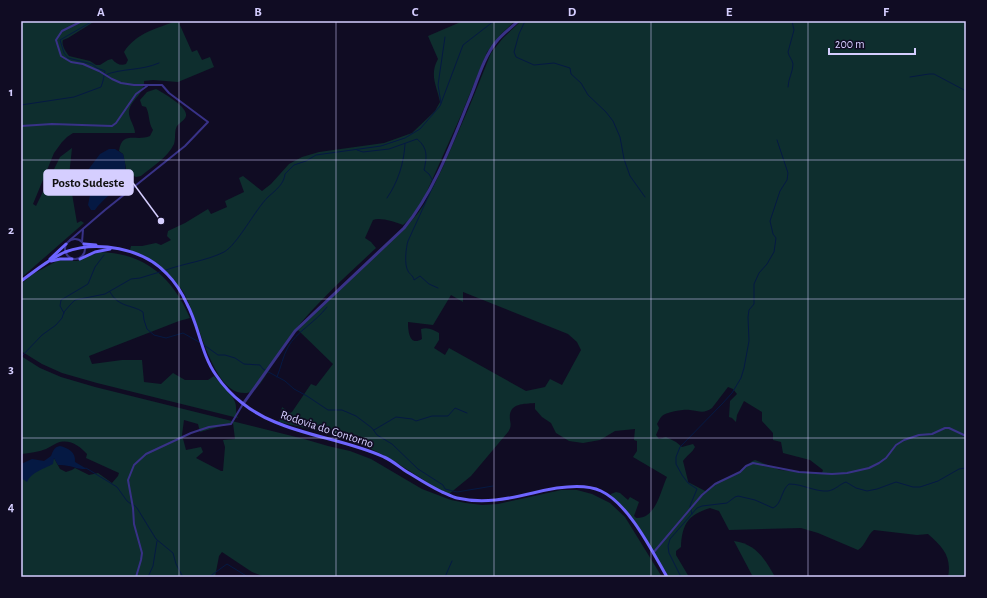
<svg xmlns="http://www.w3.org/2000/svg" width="987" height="598" font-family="'Alegreya Sans',sans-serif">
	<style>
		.green { fill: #0e2e2e; fill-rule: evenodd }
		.water { fill: #051943 }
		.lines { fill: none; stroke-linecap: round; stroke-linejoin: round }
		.stream { stroke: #051943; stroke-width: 1 }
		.minor { stroke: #383287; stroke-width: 2 }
		.tertiary { stroke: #383287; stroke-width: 3 }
		.secondary { stroke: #6e65ff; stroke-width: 3 }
		.grid { fill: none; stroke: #d5ceff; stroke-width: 1; stroke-opacity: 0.55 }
		.labels { text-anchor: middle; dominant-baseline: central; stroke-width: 3.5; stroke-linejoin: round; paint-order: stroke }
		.street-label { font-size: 12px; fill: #d5ceff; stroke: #100c23 }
		.leader { fill: none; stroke: #d5ceff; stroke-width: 1.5 }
		.callout-dot { fill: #d5ceff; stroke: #100c23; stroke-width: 1.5 }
		.callout { fill: #d5ceff; stroke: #d5ceff; stroke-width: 1.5 }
		.callout-label { font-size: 13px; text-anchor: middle; font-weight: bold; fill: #111 }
		.neatline { fill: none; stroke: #d5ceff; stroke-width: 1.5 }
		.grid-label { font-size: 13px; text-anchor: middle; font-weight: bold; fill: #d5ceff }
	</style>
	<rect width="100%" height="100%" fill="#100c23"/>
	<g class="green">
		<path d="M21,21H95L68,38L63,40C61,45 66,52 69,56L90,61L96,65H100L108,60L112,59C116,64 121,66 126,64L128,60L124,52C136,33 157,28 177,21L179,23L192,52L197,50L202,60L210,57L214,67L178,82L153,80L144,81C145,94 131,99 129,111C128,118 135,126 135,133H73L67,137L62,142L54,153L33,204L36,206L60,157L72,148L69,176L77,223L81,221L84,223L21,278Z"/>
		<path d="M463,21H515L501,34L487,52L462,113L424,198L412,217L403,225C395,222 380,217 373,220L365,238L371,242L376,248C340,282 302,315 276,357C271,366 261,387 252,391C248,394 242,393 237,392C209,381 198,315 182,290C171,274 148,258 130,250L131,246H142L156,243L161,245L171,240L167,236L168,231L185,223L208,209L211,214L227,207L225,201L244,192L239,178L243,176L262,191L271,184L289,164L302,157L319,152L384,143L412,133L435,111L440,102C437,86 429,75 438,59L428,36Z"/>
		<path d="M521,21H966V577H948C952,557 943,547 928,534L917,535L874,530C867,535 866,545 858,550L818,533L801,528L729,530L719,511L710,508C688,515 682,524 681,547L676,551V555L689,577H668L632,518L609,497L611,494L616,492L620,493L628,500L630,497L639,502L634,516L636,518C656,519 660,492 667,477L633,457L637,451V441L634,440L635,429L615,431L600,440L583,443L569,441L556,433L551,423L542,417L535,409V403C523,404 508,403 510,420C511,425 511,428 508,432L471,476L449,494L439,490C414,474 389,456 362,445C336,433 307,429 279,422L282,407L290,413L292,412L311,384L316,386L333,364L298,330L308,319L406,227L418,213L425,203L442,169L470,105L491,53L503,38ZM463,292L568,334L577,342L581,350L562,385L550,379L545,387L526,391L449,348L445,355L434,348L439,340V333C433,330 429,327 421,329L422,339C409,347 408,330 408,322L433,325L451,295L463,302ZM728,387L733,389L737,394L730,401L729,417L732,418L736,422L737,415L744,401L762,412V421L773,433V440L781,442L783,453L810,460L823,470L822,473L780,470L755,460C747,463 744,470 737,474C723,481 718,477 707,492L688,482V481L683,461C687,455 692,453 695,447L693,444L682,447L676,442L666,437L659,439L656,435L659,428L657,424C658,422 660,418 662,416C666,412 685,409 690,410C699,411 704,414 712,408Z"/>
		<path d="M156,89C163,93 185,105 186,114C187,119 180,122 177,126C174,131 176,138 174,144C168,157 152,167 141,176L136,177L130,174L124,181L126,168L123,154L119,151C122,130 136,142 150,136L153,130C148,122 150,115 146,107L142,106L140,100L147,92Z"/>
		<path d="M100,252C145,253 173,278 190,318L179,321L89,356L92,364L122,360H142L144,382L161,384L173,373L185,380H208L214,376C221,384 231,392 235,402C237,407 235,413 238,418L97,383L62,373L42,364L21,351V284L33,274L55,262L60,260L77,261Z"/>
		<path d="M21,356L40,368L61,377L95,387L304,439L328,446L350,451L371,459L422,489L451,500L466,503L482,505L498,504L561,490H577L592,494L610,503L625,517L662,577H265L252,572L222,552L219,556L215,577H21V478L22,479C32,476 40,467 50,465L54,458L60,469L66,472L72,470L75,468L89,475L98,473L112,483L118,476L119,473L86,458L87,454C80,446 69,438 57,443C53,445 50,447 46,449C38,452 30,453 21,454ZM184,420L198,424L200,432L233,423L235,439L223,440L225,447L223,471H221L196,458L203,452L201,447L186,450L182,435Z"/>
		<path d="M734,541C756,544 765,559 775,577H753Z"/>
	</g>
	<g class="water">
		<path d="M109,149H115L123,154C133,187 111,188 95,210H91L88,205L90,195L86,180L88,170L100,154Z"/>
		<path d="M60,446C68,448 76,452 75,462L87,469C78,470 69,464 58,465L54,458L53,464C44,469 31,472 27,482L21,478V464L32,459L44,461L51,456C53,451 54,447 60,446Z"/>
	</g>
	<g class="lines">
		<g class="stream">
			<path d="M525,21L519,34L514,52L516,57L534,65L554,63L570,68L571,74L581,83L588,95L606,112L613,121L620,137L624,159L630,176L645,197"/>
			<path d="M105,75C122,68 141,71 159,63"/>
			<path d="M910,77L929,74H934L966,91"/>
			<path d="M788,87C788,79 793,72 793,64C792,59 789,57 788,52L794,30L792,21"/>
			<path d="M441,103L438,85L445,37"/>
			<path d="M21,105L74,97L101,87L103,81L105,71L97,68L92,64L68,58L64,53L60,40L93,21"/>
			<path d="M357,150L363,152L389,149L417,139C428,148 427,157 424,170L429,174L433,181"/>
			<path d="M434,184L408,241C406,247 404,265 408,271C410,275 413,275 414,280L420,276L429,284L438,288"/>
			<path d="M387,198C398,182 404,163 405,144"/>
			<path d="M166,270C185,263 206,261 224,252C237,245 255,210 268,197C276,190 284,184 285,174L294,165L306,161L316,155L381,146L405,138L420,129L440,106L463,45L494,21"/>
			<path d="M110,292C119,308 131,304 143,312L144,320L147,329L154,335L166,338L183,333L199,342"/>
			<path d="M64,313L60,306L61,300L88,284L95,267L104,255"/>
			<path d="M204,345L218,355H225L235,358L244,364L260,365L263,369L285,381L294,389L307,396L328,410H342L356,416L372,428L377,435L392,444L418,469L443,485L445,489L457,492L493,486"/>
			<path d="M21,357L42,335L56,325L62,318L64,312L70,305L75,300L105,294L131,279L140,278L163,271"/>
			<path d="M277,377C281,367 283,356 288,347C296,332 316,322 327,307"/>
			<path d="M374,430L396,417L412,419L416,421L432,416H448L455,408L467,413"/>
			<path d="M86,468L117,487L127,501L131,504"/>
			<path d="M134,505L137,508L156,539L173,553L176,564L183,577"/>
			<path d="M692,514L690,506L697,489L688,483L682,475L676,464V457L680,447L722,404L732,393L741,378L744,368L749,341L748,317L749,310L754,304V284L759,273L767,264L774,252L776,238L773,234L770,221L780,191L787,180L788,173L777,140"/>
			<path d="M148,577L153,566L157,541"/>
			<path d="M209,577L227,564L248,577"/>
			<path d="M445,577L452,561"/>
			<path d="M681,577L669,553L668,546L670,539L697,508L702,506L727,503L735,497L738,496L755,500L773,508C782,504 781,490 789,484C803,484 815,492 828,491C835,490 840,484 846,482L856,488L867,491L877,489L896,482L913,487H920L938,481L959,469L966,468"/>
		</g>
		<g class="minor">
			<path d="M21,126L52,124L112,126L116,123L136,94L147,86"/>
			<circle cx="75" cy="249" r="10"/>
			<path d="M70,240L105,210L185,146L208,122L169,93L162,85H134L121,83L112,79L99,71L83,64L71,62L61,56L56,40L62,31L82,21"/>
			<path d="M82,242L83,230"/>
			<path d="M653,553L702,495L715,484L740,472L746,466L753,463L799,472L832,474L847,473L869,468L879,463L886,458L896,445L904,440L919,435L932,434L945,428H949L966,436"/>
			<path d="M136,577L141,560L142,553L134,524L133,508L128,480L134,465L146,454L191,433L209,427L231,424L243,404"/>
		</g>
		<path class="tertiary" d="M243,404L295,331L404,228C433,193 451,145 468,103C477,83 482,60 496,42C502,34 511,28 518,21"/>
		<g class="secondary">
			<path d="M84,244L96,245"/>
			<path d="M50,259L66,244"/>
			<path d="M80,259L95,252L110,249"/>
			<path d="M51,261L60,259H72"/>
			<path d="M21,281C35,271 49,259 65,252C97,240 143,248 167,274C175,282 182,293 187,304C199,326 201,354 216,375C230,396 252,413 275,422C310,437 349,441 384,457C391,460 397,465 404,470C417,478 429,486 442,492C447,494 452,497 457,498C483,504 508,499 533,493C553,488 582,482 601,491C629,504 652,551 667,577"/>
		</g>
	</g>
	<path class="grid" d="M179,21V577M336,21V577M494,21V577M651,21V577M808,21V577M21,160H966M21,299H966M21,438H966"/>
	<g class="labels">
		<g class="street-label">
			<text transform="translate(327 429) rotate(18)">Rodovia do Contorno</text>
		</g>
	</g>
	<path class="leader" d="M161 221L133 183"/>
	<circle class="callout-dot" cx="161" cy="221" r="4"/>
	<rect class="callout" x="44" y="170" width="89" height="25" rx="4"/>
	<g class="callout-label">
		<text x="88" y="187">Posto Sudeste</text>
	</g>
	<rect width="987" height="598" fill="none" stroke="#100c23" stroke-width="44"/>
	<path d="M829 48v6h86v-6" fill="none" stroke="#d5ceff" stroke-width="2"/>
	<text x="835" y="48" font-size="12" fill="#d5ceff" stroke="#100c23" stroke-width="3" paint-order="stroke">200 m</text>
	<rect x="22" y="22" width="943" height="554" class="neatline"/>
	<g class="grid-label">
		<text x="101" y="16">A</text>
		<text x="258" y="16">B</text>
		<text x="415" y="16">C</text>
		<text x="572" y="16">D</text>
		<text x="729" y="16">E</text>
		<text x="886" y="16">F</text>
		<text x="11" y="96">1</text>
		<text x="11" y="234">2</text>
		<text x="11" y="373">3</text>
		<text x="11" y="511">4</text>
	</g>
</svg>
